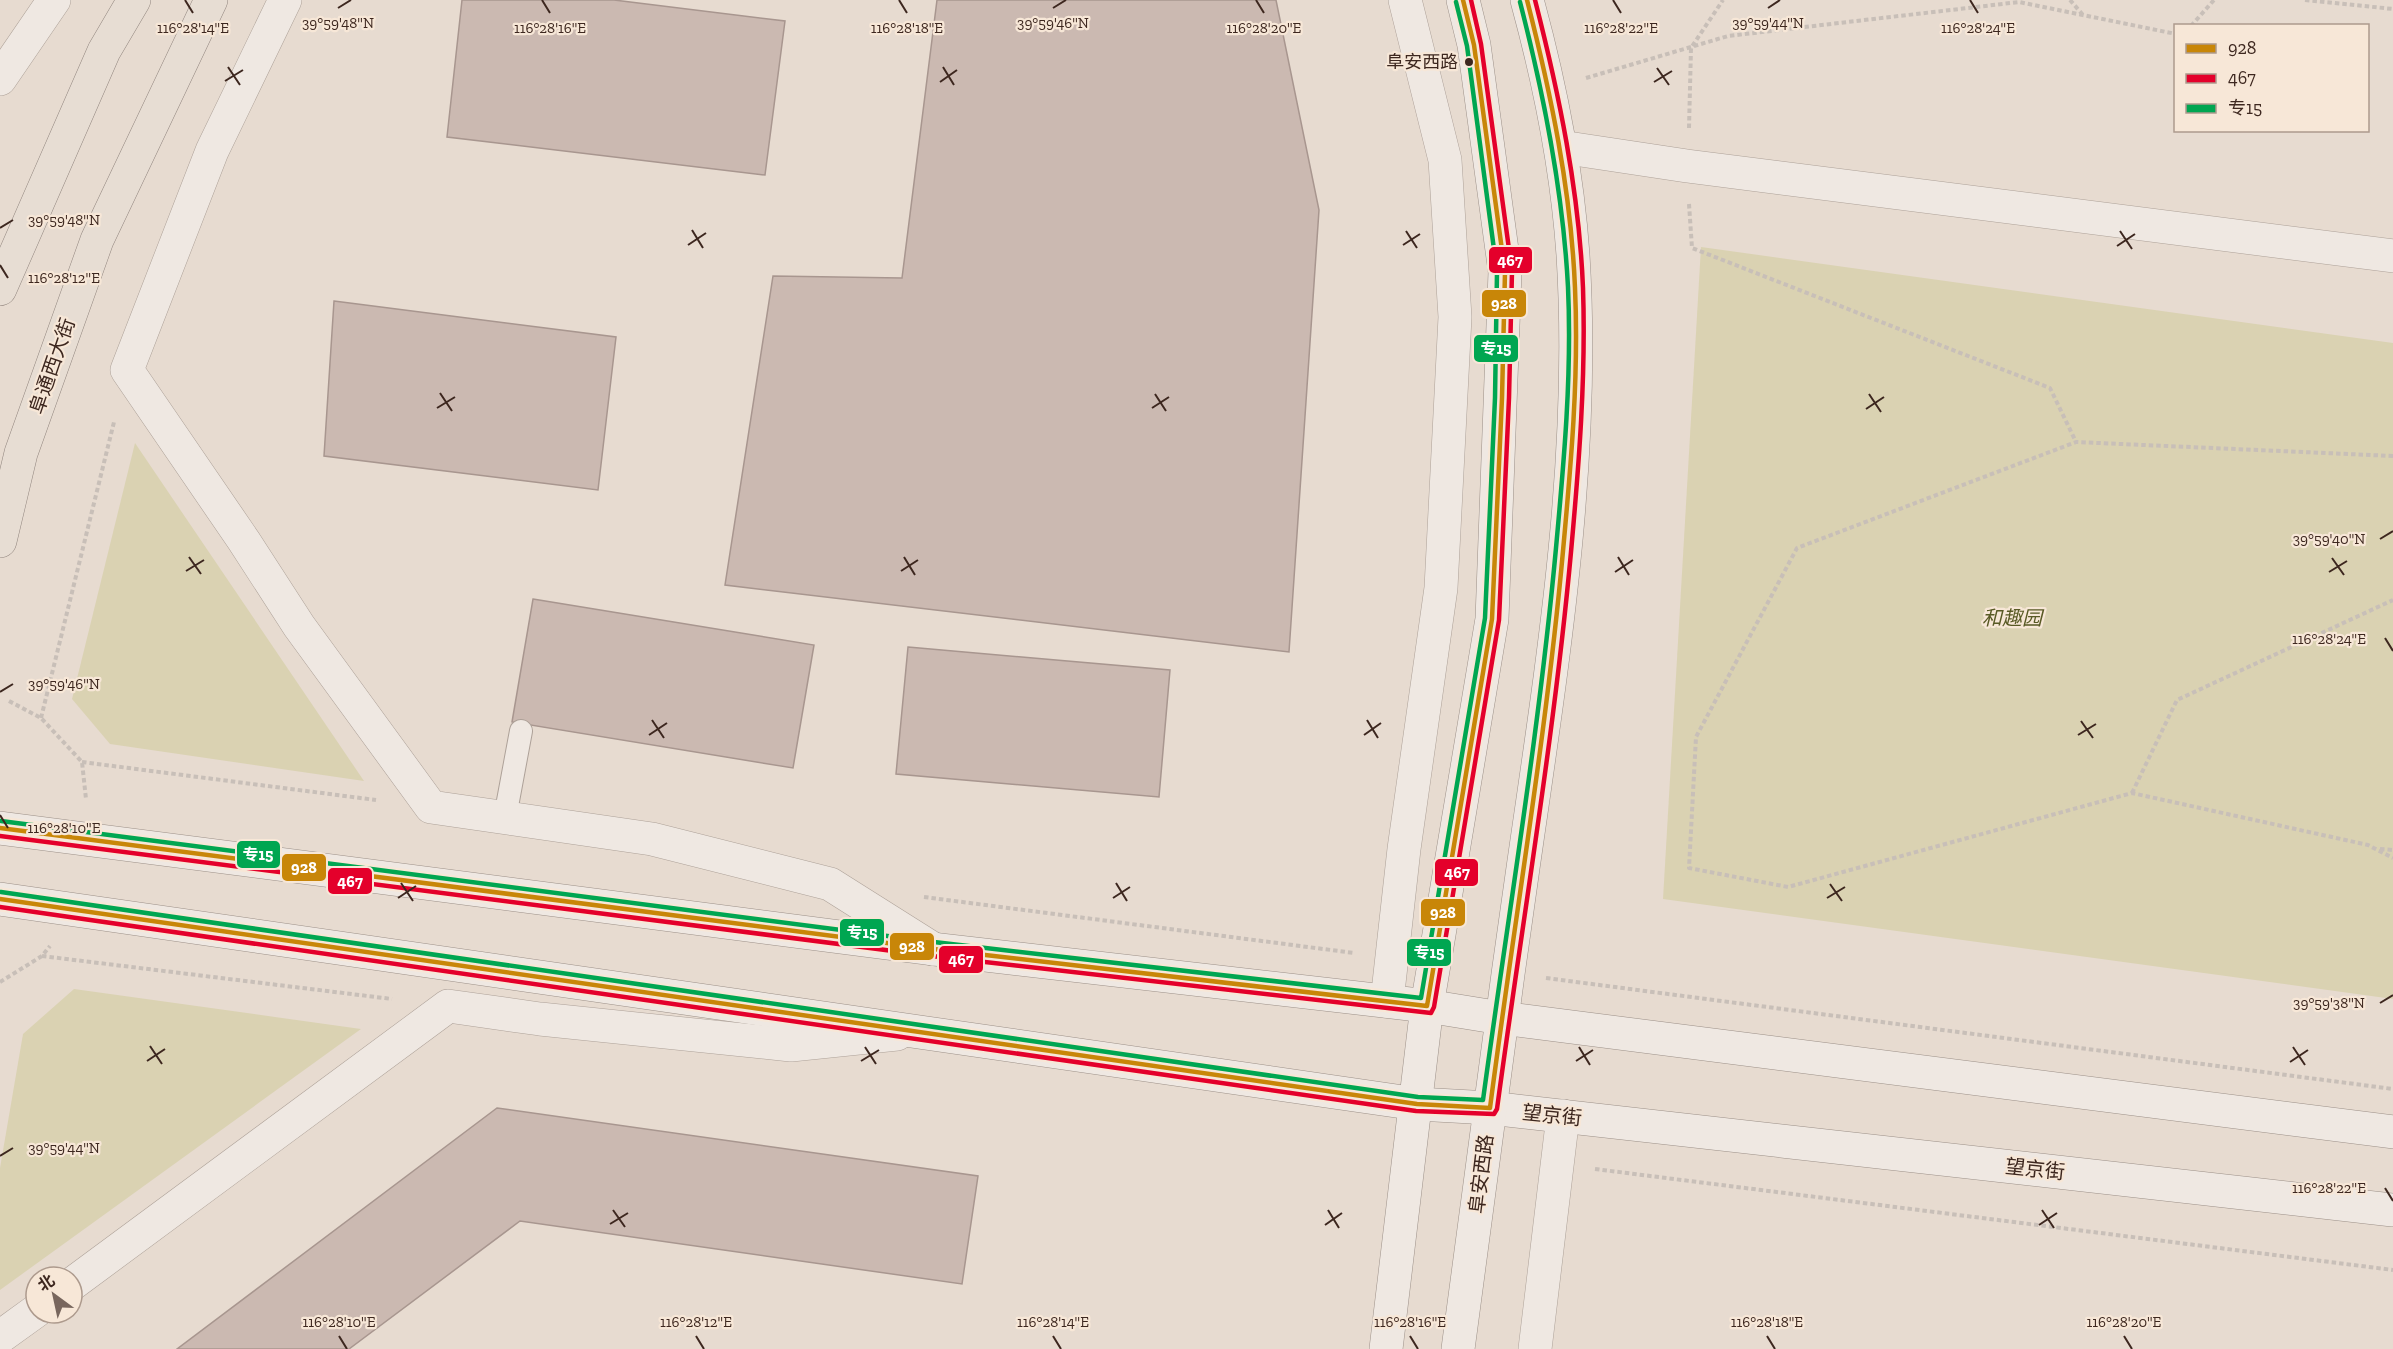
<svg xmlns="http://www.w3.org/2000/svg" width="2393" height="1349" font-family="'Zilla Slab','Noto Sans SC',serif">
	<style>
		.green { fill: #dad2b2 }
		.building { fill: #cbb9b1; stroke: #a8968f; stroke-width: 1.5 }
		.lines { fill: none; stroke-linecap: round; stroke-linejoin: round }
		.service-casing { stroke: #ada198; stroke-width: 24 }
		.pedestrian-casing { stroke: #ada198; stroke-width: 34 }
		.minor-casing { stroke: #ada198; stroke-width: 34 }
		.tertiary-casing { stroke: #ada198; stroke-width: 34 }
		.secondary-casing { stroke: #9c9088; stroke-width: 34 }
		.primary-casing { stroke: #92867f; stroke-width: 34 }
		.path { stroke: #c8bfb8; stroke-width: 4; stroke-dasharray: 4.5 3; stroke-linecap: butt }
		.service { stroke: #efe8e2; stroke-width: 22 }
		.pedestrian { stroke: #efe8e2; stroke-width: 33 }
		.minor { stroke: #efe8e2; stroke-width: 33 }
		.tertiary { stroke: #efe8e2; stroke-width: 33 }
		.secondary { stroke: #efe8e2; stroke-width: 33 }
		.primary { stroke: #e7ddd3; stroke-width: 33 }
		.bus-1-casing { stroke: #f7e7d7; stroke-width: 9 }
		.bus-2-casing { stroke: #f7e7d7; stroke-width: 9 }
		.bus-3-casing { stroke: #f7e7d7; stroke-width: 9 }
		.bus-1 { stroke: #c88608; stroke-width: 4.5 }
		.bus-2 { stroke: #e4002b; stroke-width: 4.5 }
		.bus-3 { stroke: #00a651; stroke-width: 4.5 }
		.ticks { fill: none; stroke: #3d271f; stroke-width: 2 }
		.bus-dot { fill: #3d271f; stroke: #f7e7d7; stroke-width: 2 }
		.labels { text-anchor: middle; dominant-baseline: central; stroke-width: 4.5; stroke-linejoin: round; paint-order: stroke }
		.bus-label { font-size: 18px; fill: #3d271f; stroke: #f7e7d7; text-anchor: end }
		.street-label { font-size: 20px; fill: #3d271f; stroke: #f7e7d7 }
		.park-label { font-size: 20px; font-style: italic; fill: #595a25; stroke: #f7e7d7 }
		.ticks-label { font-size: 15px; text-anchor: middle; fill: #3d271f; stroke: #f7e7d7; stroke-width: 4.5; stroke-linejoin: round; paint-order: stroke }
		.line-badge { stroke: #f7e7d7; stroke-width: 2 }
		.badge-label { font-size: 16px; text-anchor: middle; font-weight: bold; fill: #fff }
	</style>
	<rect width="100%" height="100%" fill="#e7dbd0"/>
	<g class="green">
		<path d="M1701,247L2393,343V999L1663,899Z"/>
		<path d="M135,443L364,781L110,744L72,699Z"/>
		<path d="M74,989L361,1029L0,1290V1168L23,1034Z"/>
	</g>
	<g class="building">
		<path d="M462,0H614L785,21L765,175L447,137Z"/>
		<path d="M937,0H1276L1319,210L1289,652L725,585L773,276L902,278Z"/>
		<path d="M334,301L616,337L598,490L324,456Z"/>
		<path d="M533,599L814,645L793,768L512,722Z"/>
		<path d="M908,647L1170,670L1159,797L896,774Z"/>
		<path d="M497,1108L978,1176L962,1284L520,1221L349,1349H177Z"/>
	</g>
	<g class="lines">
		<g class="service-casing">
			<path id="service" d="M505,817L521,731"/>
		</g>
		<g class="pedestrian-casing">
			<path id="pedestrian" d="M1561,147L1687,166L2393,256"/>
		</g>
		<g class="minor-casing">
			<g id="minor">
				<path d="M285,0L212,151L127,370L244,541L299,626L431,807L652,839L830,884L933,949"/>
				<path d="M0,79L54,0"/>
				<path d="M72,1284L448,1006L540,1019L791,1045L897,1034"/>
				<path d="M0,1337L36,1311"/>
				<path d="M1535,1349L1563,1116"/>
			</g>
		</g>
		<g class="tertiary-casing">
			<path id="tertiary" d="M1387,1001L1404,849L1441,588L1455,317L1445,160L1405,0"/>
		</g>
		<g class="secondary-casing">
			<g id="secondary">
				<path d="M0,828L933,949L1427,1006L1501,1018L2393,1132"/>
				<path d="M0,899L1417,1104L1490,1108L2393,1210"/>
				<path d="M1386,1349L1427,1006L1492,619L1505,272L1474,45L1463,0"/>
				<path d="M1458,1349C1479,1188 1500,1028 1523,868C1552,666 1586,460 1573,255C1567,168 1550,84 1527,0"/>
			</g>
		</g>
		<g class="primary-casing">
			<g id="primary">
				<path d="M0,289L104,51L134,0"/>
				<path d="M0,541L21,453L97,240L211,0"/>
			</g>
		</g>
		<g class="path">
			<path d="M2070,0L2083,15"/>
			<path d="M2305,0L2393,9"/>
			<path d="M2191,26L2214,0"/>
			<path d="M1586,78L1728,36L2019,2L2176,34"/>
			<path d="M1689,128L1691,48L1723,0"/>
			<path d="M1689,204L1692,248L2050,388L2076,442"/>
			<path d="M2393,456L2076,442L1797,548L1696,737L1689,868L1788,887L2132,793L2368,845L2393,858"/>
			<path d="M9,701L41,718L82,762L86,799"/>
			<path d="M41,718L114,422"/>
			<path d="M82,762L376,800"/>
			<path d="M2132,793L2177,700L2393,600"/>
			<path d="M2380,849L2393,850"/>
			<path d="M924,897L1354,953"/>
			<path d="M42,956L392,999"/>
			<path d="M1546,978L2393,1089"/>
			<path d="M0,982L42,956L50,946"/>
			<path d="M1595,1169L2393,1270"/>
		</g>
		<use href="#service" class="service"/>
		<use href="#pedestrian" class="pedestrian"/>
		<use href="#minor" class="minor"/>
		<use href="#tertiary" class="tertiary"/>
		<use href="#secondary" class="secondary"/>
		<use href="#primary" class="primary"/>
		<g class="bus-1-casing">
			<g id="bus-1">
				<path d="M0,828L933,949L1427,1006L1492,619L1502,398L1505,272L1474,45L1463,0"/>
				<path d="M0,899L1417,1104L1490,1108C1514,922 1546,738 1563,551C1571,464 1579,376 1575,288C1571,190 1551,94 1527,0"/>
			</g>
		</g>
		<g class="bus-2-casing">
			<g id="bus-2">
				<path d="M0,836L932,956L1431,1013L1434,1007L1499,620L1509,398L1512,271L1481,44L1471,0"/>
				<path d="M0,907L1416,1111L1494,1114L1497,1109C1522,923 1554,738 1571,552C1579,464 1586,376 1583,288C1579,190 1559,94 1535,0"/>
			</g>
		</g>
		<g class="bus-3-casing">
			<g id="bus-3">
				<path d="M1,821L934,942L1421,998L1485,618L1495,398L1497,272L1467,46L1456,2"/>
				<path d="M1,892L1418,1097L1483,1100C1508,916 1539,733 1556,548C1564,461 1572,374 1568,287C1563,190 1544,95 1520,2"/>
			</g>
		</g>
		<use href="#bus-1" class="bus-1"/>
		<use href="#bus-2" class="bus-2"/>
		<use href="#bus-3" class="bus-3"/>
	</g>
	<path class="ticks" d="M185,0L193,13M542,0L550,13M899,0L907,13M1256,0L1264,13M1613,0L1621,13M1970,0L1978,13M338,8L351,0M1053,8L1066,0M1768,8L1780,0M228,67L240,85M943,67L954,85M1657,68L1669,85M225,81L243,70M940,82L957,70M1654,82L1672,71M0,228L13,220M692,230L703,248M1406,231L1417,248M2120,231L2132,249M688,245L706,233M1403,245L1420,234M2117,246L2135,234M0,265L8,278M440,393L452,411M1155,394L1166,411M1869,394L1881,412M437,408L455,397M1152,408L1169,397M1866,409L1884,397M2380,539L2393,531M189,557L201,574M904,557L915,575M1618,557L1629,575M2332,558L2344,575M186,571L204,560M901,571L918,560M1615,572L1633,560M2329,572L2347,561M2385,638L2393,651M0,692L13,684M652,720L664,738M1367,720L1378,738M2081,721L2093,738M649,735L667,723M1364,735L1381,723M2078,735L2096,724M0,815L8,828M401,883L413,901M1116,883L1127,901M1830,884L1842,901M398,898L416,886M1113,898L1130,887M1827,898L1845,887M2380,1003L2393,995M150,1046L162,1064M865,1047L876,1064M1579,1047L1590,1065M2293,1047L2305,1065M147,1061L165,1049M861,1061L879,1050M1576,1061L1593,1050M2290,1062L2308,1050M0,1156L13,1148M2385,1188L2393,1201M613,1210L625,1227M1328,1210L1339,1228M2042,1210L2054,1228M610,1224L628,1213M1325,1225L1342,1213M2039,1225L2057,1213M339,1336L347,1349M696,1336L704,1349M1053,1336L1061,1349M1410,1336L1418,1349M1767,1336L1775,1349M2124,1336L2132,1349"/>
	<circle class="bus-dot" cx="1469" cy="62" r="5"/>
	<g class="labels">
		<g class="bus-label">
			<text x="1458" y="62">阜安西路</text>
		</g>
		<g class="street-label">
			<text transform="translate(52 366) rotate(-71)">阜通西大街</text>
			<text transform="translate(1552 1115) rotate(6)">望京街</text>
			<text transform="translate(2035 1169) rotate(6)">望京街</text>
			<text transform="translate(1481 1174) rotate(-83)">阜安西路</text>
		</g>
		<g class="park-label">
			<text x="2012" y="618">和趣园</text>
		</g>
	</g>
	<g class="ticks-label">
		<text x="338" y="28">39°59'48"N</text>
		<text x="1053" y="28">39°59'46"N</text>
		<text x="1768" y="28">39°59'44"N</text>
		<text x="1978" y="33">116°28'24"E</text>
		<text x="193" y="33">116°28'14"E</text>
		<text x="550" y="33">116°28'16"E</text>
		<text x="907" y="33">116°28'18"E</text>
		<text x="1264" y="33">116°28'20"E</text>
		<text x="1621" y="33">116°28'22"E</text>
		<text x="64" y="225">39°59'48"N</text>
		<text x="64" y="283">116°28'12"E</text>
		<text x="2329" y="544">39°59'40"N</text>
		<text x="2329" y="644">116°28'24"E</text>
		<text x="64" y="689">39°59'46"N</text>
		<text x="64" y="833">116°28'10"E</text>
		<text x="2329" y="1008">39°59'38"N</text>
		<text x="64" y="1153">39°59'44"N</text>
		<text x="2329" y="1193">116°28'22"E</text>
		<text x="339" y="1327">116°28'10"E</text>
		<text x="696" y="1327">116°28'12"E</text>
		<text x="1053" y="1327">116°28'14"E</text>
		<text x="1410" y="1327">116°28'16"E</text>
		<text x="1767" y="1327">116°28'18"E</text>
		<text x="2124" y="1327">116°28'20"E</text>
	</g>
	<g class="line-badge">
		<rect x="1488" y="246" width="45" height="28" rx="6" fill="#e4002b"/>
		<rect x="1481" y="289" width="46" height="29" rx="6" fill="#c88608"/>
		<rect x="1473" y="334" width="46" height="29" rx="6" fill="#00a651"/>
		<rect x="236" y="840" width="45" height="29" rx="6" fill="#00a651"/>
		<rect x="281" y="853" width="46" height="29" rx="6" fill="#c88608"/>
		<rect x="1434" y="858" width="45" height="29" rx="6" fill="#e4002b"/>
		<rect x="327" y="867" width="46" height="28" rx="6" fill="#e4002b"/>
		<rect x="1420" y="898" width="46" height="29" rx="6" fill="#c88608"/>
		<rect x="839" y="918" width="46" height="29" rx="6" fill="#00a651"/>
		<rect x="889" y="932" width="46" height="29" rx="6" fill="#c88608"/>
		<rect x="1406" y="938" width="46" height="29" rx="6" fill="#00a651"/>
		<rect x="938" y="945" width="46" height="29" rx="6" fill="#e4002b"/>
	</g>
	<g class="badge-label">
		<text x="1510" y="266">467</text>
		<text x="1504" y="309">928</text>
		<text x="1496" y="354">专15</text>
		<text x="258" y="860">专15</text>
		<text x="304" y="873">928</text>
		<text x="1457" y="878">467</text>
		<text x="350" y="887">467</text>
		<text x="1443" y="918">928</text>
		<text x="862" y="938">专15</text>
		<text x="912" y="952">928</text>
		<text x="1429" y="958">专15</text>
		<text x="961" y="965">467</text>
	</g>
	<rect x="2174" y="24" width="195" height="108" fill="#f7e7d7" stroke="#ad9a8d" stroke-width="1.5"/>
	<rect x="2186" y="44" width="30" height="9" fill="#c88608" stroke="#ad9a8d" stroke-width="1.5"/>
	<text x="2228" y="54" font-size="18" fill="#3d271f">928</text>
	<rect x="2186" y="74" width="30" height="9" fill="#e4002b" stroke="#ad9a8d" stroke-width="1.5"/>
	<text x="2228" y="84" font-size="18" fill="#3d271f">467</text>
	<rect x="2186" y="104" width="30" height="9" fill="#00a651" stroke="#ad9a8d" stroke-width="1.5"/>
	<text x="2228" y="114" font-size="18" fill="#3d271f">专15</text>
	<g transform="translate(54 1295) rotate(327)"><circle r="28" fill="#f7e7d7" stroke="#ad9a8d" stroke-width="1.5"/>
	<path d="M0-4.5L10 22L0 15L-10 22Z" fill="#78665d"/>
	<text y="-9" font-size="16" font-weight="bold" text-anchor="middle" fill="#3d271f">北</text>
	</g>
</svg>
